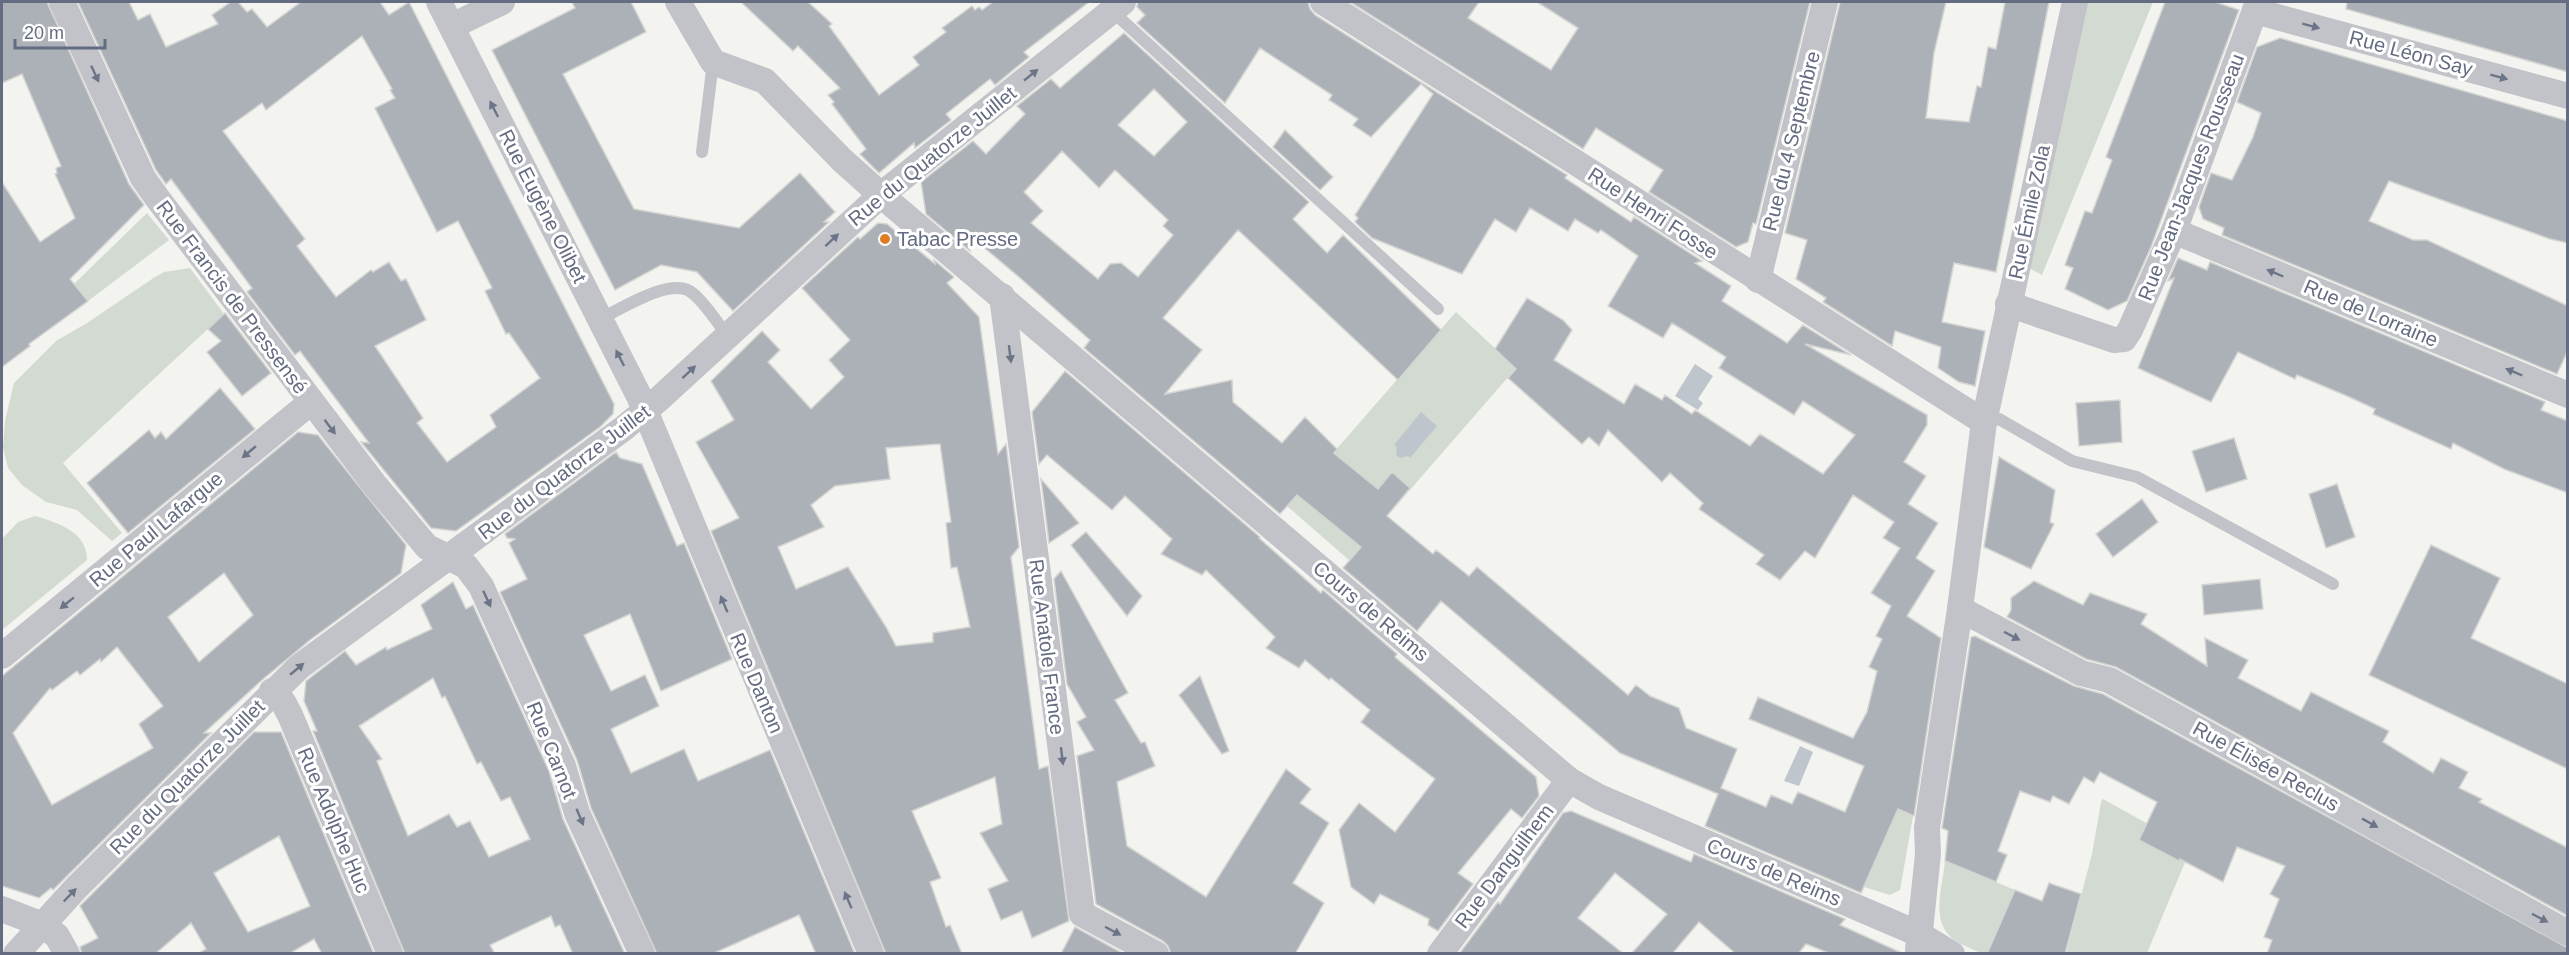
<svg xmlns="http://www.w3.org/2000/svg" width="2569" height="955" font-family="Helvetica,sans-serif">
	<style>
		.green { fill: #d2dad1 }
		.water { fill: #bec5cc }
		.building { fill: #acb0b7; stroke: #d4d5d2; stroke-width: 1.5; fill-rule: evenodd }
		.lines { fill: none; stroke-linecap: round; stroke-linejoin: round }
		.service { stroke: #c1c3c8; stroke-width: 12 }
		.minor { stroke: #c1c3c8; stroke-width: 26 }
		.oneway { fill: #6c7587 }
		.poi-dot { fill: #dd7d26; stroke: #fff; stroke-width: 2 }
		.labels { text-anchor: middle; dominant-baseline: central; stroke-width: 6; stroke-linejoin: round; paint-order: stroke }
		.street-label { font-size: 20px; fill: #636c80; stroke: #fff }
		.poi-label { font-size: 20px; fill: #636c80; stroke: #fff; text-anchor: start }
	</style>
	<rect width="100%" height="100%" fill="#f3f4ef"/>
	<g class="green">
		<path d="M2080,2H2153L2042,275L2025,266Z"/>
		<path d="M147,213L169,240L88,301L74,284Z"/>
		<path d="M190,268L224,314L63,463L122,533L112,541L77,510L46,502L22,485L8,468L3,447L5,421L14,383L56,341L87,323L155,277L164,272Z"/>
		<path d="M1456,312L1516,368L1349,560L1287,506Z"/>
		<path d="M35,516C59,523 87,532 87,560L2,630V539L18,522Z"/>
		<path d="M2103,799L2191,848L2147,953L2066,954L2092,854L2101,802Z"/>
		<path d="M1898,809L1913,816L1900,890L1890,895L1864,887Z"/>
		<path d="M1945,861L2015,890L1987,953C1977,953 1970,948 1961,944C1928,927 1942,892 1945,861Z"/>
	</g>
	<g class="water">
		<path d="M1695,364L1713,376L1698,399L1703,403L1698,410L1675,396Z"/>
		<path d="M1421,412L1437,426L1410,458L1408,456L1400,458L1396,455L1397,447L1394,445Z"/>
		<path d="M1800,746L1813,752L1799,786L1784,781Z"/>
	</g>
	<g class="building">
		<path d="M2,2H47L129,184L144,205L70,279L88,301L29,344L30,346L2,367V182L40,242L75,218L55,174L57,173L56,168L61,166L22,74L2,83Z"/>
		<path d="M78,2H129L138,20L150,14L166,47L218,24L212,15L231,2H238L247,12L252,9L267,27L301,2H380L389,15L409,2L614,404L613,414L600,427L456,531L431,528L361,442L369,443L300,351L295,355L247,292L252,288L171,179L166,184L156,170ZM362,36L392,89L390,90L395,98L375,108L437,232L458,221L492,288L485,291L506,334L509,333L540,378L490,415L496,427L447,462L417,423L423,418L375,346L426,320L406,279L401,281L389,262L373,272L371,270L336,297L297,246L305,239L223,131L262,103L266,110Z"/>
		<path d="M572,2H631L646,32L563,74L634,209L739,228L800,173L835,212L824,222H829L733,311L697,272L661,265L615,290L492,50L575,8Z"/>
		<path d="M741,2H808L832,24L829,26L879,95L919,65L913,57L946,32L942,28L972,6L975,10L979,7L982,10L993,2H1089L1024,52L1029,57L995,85L990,79L946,114L951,120L915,148L914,143L879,173L860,154L866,149L832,104L834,102L828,95L840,88L798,46L793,51Z"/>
		<path d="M1138,2H1308L1310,9L1315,15L1567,175L1565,178L1631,222L1634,217L1702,261L1695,263L1731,286L1722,301L1787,343L1803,325L1851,355L1805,344L1927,415V425L1904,462L1926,476L1908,504L1938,523L1916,558L1935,571L1907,616L1941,638L1914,816L1898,809L1861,893L1705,826L1718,794L1620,753L1441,601L1417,631L1343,568L1361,547L1297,495L1280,514L1084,348L1090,340L1019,277L968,234L970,251L926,214L921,182L973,141L986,154L1025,114L1017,106L1051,79L1060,88L1124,33L1309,202L1293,219L1327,253L1343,235L1441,330L1398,380L1238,230L1163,318L1202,350L1165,394L1232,380L1233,402L1282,443L1305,417L1337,449L1334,453L1378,489L1392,472L1410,488L1387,516L1433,554L1436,550L1469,576L1477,567L1628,695L1636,685L1650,696L1679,708L1686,728L1737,749L1721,788L1766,807L1771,795L1792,804L1798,792L1845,812L1864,766L1749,719L1758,697L1853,738L1867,712L1877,671L1869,667L1882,639L1876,636L1891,606L1871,593L1900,548L1883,538L1894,522L1853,495L1815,558L1805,551L1780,580L1756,564L1764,555L1699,509L1703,503L1670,473L1662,482L1608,430L1599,446L1589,437L1582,444L1508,378L1516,369L1495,349L1527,298L1563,320L1572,330L1554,360L1624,404L1635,384L1662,400L1665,395L1692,414L1695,410L1750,446L1760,434L1823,474L1855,435L1803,401L1794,415L1719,368L1726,357L1672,323L1663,338L1608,306L1638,256L1601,230L1598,233L1575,219L1568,231L1530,208L1516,232L1495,219L1462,274L1372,238L1355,222L1358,218L1355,215L1433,94L1421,84L1371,137L1353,125L1358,119L1329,100L1332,95L1260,48L1225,103L1137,23L1145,15L1137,7ZM1154,89L1187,122L1154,156L1118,125ZM1062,151L1099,188L1115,170L1168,220L1163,226L1173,235L1138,277L1121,263L1110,264L1098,279L1031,223L1043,211L1024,192Z"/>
		<path d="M1350,2H1479L1468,18L1551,70L1578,28L1537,2H1810L1756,224L1753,223L1748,242L1736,247L1649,192L1663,170L1596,128L1583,149Z"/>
		<path d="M1840,2H1946L1934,53L1926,118L1969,122L1977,86L1981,87L1988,47L1996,49L2005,2H2049L1996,272L1954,263L1942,322L1985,331L1975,386L1959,382L1938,368L1941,347L1895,331L1892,346L1823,302L1826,298L1796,279L1807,240L1785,233Z"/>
		<path d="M2165,2H2215L2239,10L2151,247L2127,301L2108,310L2065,289L2073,268L2065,265L2085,211L2092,213L2112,160L2106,157Z"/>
		<path d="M2347,2H2568V72L2346,9Z"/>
		<path d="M2280,38L2568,121V243L2550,239L2389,181L2369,221L2413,240H2427L2568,306V350L2557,374L2222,235L2224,228L2203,219L2199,207L2211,173L2232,180L2253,137L2261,113L2237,102L2257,47Z"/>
		<path d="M1285,130L1333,177L1320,190L1273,147Z"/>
		<path d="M878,223L887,224L935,264L934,260L954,277L947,283L979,317L998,454L1006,444L1019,547L1011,557L1039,769L1048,766L1069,921L1032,938L1022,911L1001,920L988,889L1008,881L980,833L1002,824L995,777L912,811L941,878L930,882L946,927L950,925L962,954H886L711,531L739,518L696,442L734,420L711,381L762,331L780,350L768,362L811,409L844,377L829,360L850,340L802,288L858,237L860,239ZM940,444L951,522L946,523L951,568L957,567L970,627L933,633V642L896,646L886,627L848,567L796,589L778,547L824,527L811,505L835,486L890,479L886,448Z"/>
		<path d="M2178,258L2207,270L2210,262L2545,402L2541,410L2568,421V493L2504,469L2453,443L2451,449L2373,414L2375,409L2347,396L2297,375L2295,379L2238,352L2211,402L2138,368L2174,278L2168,281Z"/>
		<path d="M225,313L271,373L242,396L207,352L221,341L208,329Z"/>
		<path d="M1065,371L1260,537L1259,538L1321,593L1323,590L1397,654L1395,657L1536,777L1539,796L1522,818L1511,809L1458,873L1473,884L1438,931L1428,925L1429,919L1380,894L1374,904L1351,887L1339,830L1359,803L1395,832L1435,779L1361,722L1370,710L1331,678L1329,680L1305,660L1299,668L1266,648L1275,637L1206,570L1202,575L1161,554L1172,539L1125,496L1112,510L1047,455L1039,464L1032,412Z"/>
		<path d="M220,388L255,429L128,533L87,483L149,430L155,438L161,432L166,439Z"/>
		<path d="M2120,400L2122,442L2079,446L2076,403Z"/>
		<path d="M298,432L318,435L406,545L401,573L310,640L262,680L204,733H211L53,890L51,888L39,898L2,886V676ZM224,573L253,615L199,662L168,617ZM117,647L163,706L139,724L153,748L52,805L13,733L50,688L52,690L77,671L80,675L100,659L101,662Z"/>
		<path d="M2234,438L2247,479L2206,492L2192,451Z"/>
		<path d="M616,452L620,458L642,464L677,546L684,543L732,659L661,691L630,614L584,635L611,691L645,675L659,706L611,729L631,773L684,749L698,781L770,750L855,954H816L799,915L712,954H657L591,808L577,760L500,592L527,579L509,543L515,539L507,538L505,534Z"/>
		<path d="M1999,457L2055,490L2050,522L2054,524L2031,569L1984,547Z"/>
		<path d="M1041,479L1079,523L1049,543Z"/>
		<path d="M2337,484L2355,537L2326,548L2309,494Z"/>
		<path d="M2142,499L2158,522L2113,557L2096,534Z"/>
		<path d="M1086,532L1142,596L1127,616L1071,545Z"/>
		<path d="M2431,545L2500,578L2471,638L2568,684V769L2369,675Z"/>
		<path d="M1061,571L1128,693L1115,700L1141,743L1145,742L1155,766L1117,782L1127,846L1206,897L1286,769L1311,789L1300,803L1329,823L1293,883L1324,903L1295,954H1171L1168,946L1163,941L1096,904L1077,756L1094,750L1077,722L1086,717L1067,684L1054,579Z"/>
		<path d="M2260,579L2263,609L2204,615L2202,585Z"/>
		<path d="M2034,581L2083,605L2090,593L2147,614L2141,624L2207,666L2205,638L2248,660L2238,678L2301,711L2311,692L2389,731L2383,742L2433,773L2441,758L2468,772L2459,788L2482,799L2479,802L2568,848V916L2116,667L2086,659L2007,617L2011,610V598Z"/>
		<path d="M453,582L466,609L473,605L549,771L563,819L625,954H573L560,925L555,927L551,916L490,945L495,954H405L313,731H317L304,701L306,681L345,651L356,665L386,647L387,650L432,629L421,605ZM433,678L442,698L445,696L477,764L481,762L501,801L510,797L530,839L489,857L470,821L457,827L449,814L408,836L377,761L382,759L359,726Z"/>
		<path d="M1975,636L2074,686L2103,694L2568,948V954H2267L2272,940L2264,937L2279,899L2270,894L2285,866L2237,847L2223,882L2180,859L2179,861L2139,840L2157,802L2100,772L2094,783L2084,777L2069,804L2053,796L2050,802L2020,791L1998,851L2007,855L1996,882L1945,861L1948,831L1942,828L1971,637Z"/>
		<path d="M1200,676L1229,751L1222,754L1179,695Z"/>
		<path d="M254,732H281L374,954H322L314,939L289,954H197L206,949L191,923L155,954H82L80,947L98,938L80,906ZM279,836L310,906L248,932L214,873Z"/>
		<path d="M1571,811L1691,862L1694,854L1845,919L1840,925L1904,954H1831L1806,944L1798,954H1736L1699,922L1672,954H1631L1667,914L1615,873L1578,918L1624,954H1459L1498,902L1500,904L1563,813Z"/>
		<path d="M2049,883L2081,894L2065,954H1987L2015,890L2042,901Z"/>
		<path d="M1075,927L1124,954H1061Z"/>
	</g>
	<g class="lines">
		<g class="service">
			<path d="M1112,11L1438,309"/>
			<path d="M702,152L713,62"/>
			<path d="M600,319C621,309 670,277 691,292C704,301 718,324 728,336"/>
			<path d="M1984,422L1999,419L2072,461L2137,477L2333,584"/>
		</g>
		<g class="minor">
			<path d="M62,2L143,178L158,199L375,485L427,547L466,566L481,586L563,766L577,813L642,954"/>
			<path d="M439,2L639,396L871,954"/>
			<path d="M678,2L713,62L765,81L842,160L881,195L1569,780L1599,797L1919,934L1952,954"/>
			<path d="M1323,2L1984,422"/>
			<path d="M2255,11L2568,96"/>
			<path d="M452,26L502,2"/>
			<path d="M2174,231L2568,395"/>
			<path d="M1758,280L1825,2"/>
			<path d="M1002,296L1082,914L1156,954"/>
			<path d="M2008,304L2114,340L2124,339L2130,330L2174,231L2258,2"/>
			<path d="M1960,609L2081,673L2109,680L2568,933"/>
			<path d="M2,656L311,402"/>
			<path d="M272,691L283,702L290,715L390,954"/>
			<path d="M2,909L43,925L57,936L67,954"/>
			<path d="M1918,950L1928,854L1927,828L1960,609L1984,422L2075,2"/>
			<path d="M16,954L76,888L299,667L624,428L659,399L881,195L1123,2"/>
			<path d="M1440,954L1569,780"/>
		</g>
	</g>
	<defs><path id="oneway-solid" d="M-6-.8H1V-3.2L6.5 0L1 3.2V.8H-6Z" transform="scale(1.5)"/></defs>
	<g class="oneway">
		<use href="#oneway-solid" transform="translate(2311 26) rotate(15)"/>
		<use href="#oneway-solid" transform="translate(95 74) rotate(65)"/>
		<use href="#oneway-solid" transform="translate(1031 75) rotate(-39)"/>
		<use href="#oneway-solid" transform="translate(2499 77) rotate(15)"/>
		<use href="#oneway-solid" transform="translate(494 109) rotate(-117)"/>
		<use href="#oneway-solid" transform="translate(832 240) rotate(-43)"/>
		<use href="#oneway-solid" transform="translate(2275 273) rotate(-157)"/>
		<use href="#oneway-solid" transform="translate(1010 354) rotate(83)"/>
		<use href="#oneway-solid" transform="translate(620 358) rotate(-117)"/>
		<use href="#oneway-solid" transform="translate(689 372) rotate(-43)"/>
		<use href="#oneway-solid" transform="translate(2514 372) rotate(-157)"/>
		<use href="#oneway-solid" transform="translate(330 427) rotate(53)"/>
		<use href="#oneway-solid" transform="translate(249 452) rotate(140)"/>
		<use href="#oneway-solid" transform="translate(487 599) rotate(65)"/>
		<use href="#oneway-solid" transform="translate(67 603) rotate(141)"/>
		<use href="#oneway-solid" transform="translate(724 604) rotate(-113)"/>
		<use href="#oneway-solid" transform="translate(2012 636) rotate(28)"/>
		<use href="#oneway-solid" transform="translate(297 669) rotate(-40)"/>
		<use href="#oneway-solid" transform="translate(1062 756) rotate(83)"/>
		<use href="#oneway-solid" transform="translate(580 817) rotate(67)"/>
		<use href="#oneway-solid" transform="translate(2370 823) rotate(29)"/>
		<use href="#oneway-solid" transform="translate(70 895) rotate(-46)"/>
		<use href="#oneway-solid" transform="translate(848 900) rotate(-113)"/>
		<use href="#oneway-solid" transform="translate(2540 918) rotate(28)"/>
		<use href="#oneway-solid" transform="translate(1113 931) rotate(28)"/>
	</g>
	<circle class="poi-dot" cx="885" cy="239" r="6"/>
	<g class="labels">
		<g class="street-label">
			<text transform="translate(2411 53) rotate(15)">Rue Léon Say</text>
			<text transform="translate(1791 141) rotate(-76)">Rue du 4 Septembre</text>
			<text transform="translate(932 156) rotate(-39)">Rue du Quatorze Juillet</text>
			<text transform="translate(2191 177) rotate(-69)">Rue Jean-Jacques Rousseau</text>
			<text transform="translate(543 206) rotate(63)">Rue Eugène Olibet</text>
			<text transform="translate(2029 212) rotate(-78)">Rue Émile Zola</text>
			<text transform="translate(1653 213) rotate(33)">Rue Henri Fosse</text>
			<text transform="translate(232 297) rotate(53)">Rue Francis de Pressensé</text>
			<text transform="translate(2371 313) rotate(23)">Rue de Lorraine</text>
			<text transform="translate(564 472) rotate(-37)">Rue du Quatorze Juillet</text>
			<text transform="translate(156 529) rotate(-40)">Rue Paul Lafargue</text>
			<text transform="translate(1371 611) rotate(40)">Cours de Reims</text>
			<text transform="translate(1047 647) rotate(83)">Rue Anatole France</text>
			<text transform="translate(757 683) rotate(67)">Rue Danton</text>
			<text transform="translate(552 750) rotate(68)">Rue Carnot</text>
			<text transform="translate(2266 766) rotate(29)">Rue Élisée Reclus</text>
			<text transform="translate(187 777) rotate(-45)">Rue du Quatorze Juillet</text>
			<text transform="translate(334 820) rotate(67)">Rue Adolphe Huc</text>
			<text transform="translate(1504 866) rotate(-53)">Rue Danguilhem</text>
			<text transform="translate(1774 872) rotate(23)">Cours de Reims</text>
		</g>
		<g class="poi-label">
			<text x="897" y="239">Tabac Presse</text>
		</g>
	</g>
	<rect width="2569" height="955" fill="none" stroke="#636c80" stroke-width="6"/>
	<path d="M15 39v9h90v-9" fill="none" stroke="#636c80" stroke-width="3"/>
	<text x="24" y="39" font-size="18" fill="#636c80" stroke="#ffffff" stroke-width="4.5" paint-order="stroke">20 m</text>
</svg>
